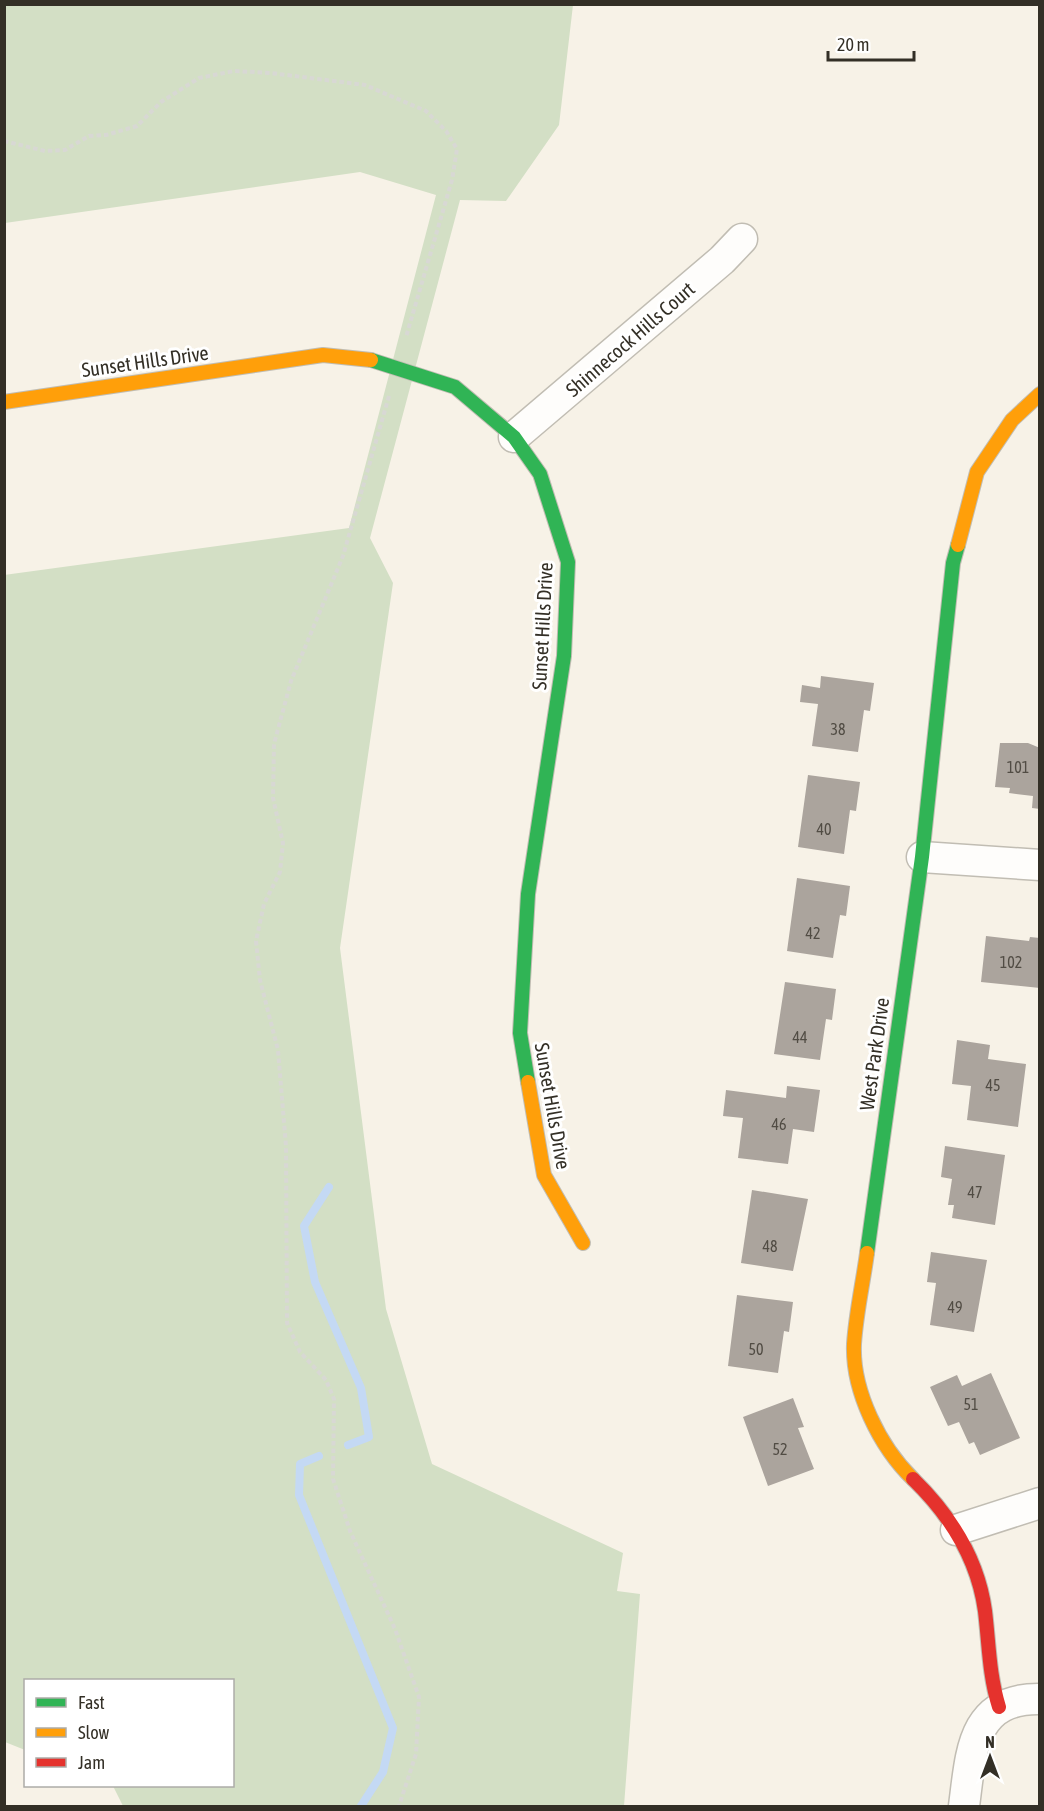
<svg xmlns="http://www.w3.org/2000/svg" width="1044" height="1811" font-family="'Asap Condensed',sans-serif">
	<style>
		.green { fill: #d3dfc5 }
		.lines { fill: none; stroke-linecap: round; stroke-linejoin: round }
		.stream { stroke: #c4d9f4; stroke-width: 8 }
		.building { fill: #aba49d }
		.street-casing { stroke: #c1bdb3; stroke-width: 33 }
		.fast-casing { stroke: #c1bdb3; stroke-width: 16 }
		.slow-casing { stroke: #c1bdb3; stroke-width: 16 }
		.jam-casing { stroke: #c1bdb3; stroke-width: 16 }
		.path { stroke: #d8d8d4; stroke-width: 4; stroke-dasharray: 4.5 3; stroke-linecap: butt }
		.street { stroke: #fefdfb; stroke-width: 30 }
		.fast { stroke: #30b455; stroke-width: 14 }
		.slow { stroke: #ff9f0a; stroke-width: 14 }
		.jam { stroke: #e5322d; stroke-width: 14 }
		.labels { text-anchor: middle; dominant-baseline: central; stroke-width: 6; stroke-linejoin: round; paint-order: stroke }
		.number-label { font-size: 16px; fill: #514c44 }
		.street-label { font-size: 20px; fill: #332f26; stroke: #fff }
	</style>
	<rect width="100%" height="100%" fill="#f7f2e7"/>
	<path class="green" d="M5,5H573L559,125L506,201L460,200L370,538L393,583L340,948L386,1309L432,1464L623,1553L617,1591L640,1594L624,1806H123L113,1786H232V1680H26L25,1750L5,1742L4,575L349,528L436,195L360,172L5,223Z"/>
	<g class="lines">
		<g class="stream">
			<path d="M329,1187L304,1226L315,1282L361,1388L369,1437L348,1445"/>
			<path d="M319,1456L300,1464L299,1495L393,1728L383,1772L361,1806"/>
		</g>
	</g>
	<g class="building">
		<path d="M821,676L874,683L870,711L864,710L858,752L812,746L818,704L800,702L802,685L820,688Z"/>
		<path d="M1000,743H1028L1040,748V809L1032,808L1033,796L1009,793L1010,788L995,787Z"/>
		<path d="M808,775L860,782L856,811L850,810L844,854L798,847Z"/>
		<path d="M797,878L850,886L846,916L840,915L833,958L787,951Z"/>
		<path d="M986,936L1029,941L1030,937L1040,938V988L981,982Z"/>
		<path d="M785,982L836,989L832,1020L826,1019L820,1060L774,1054Z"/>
		<path d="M957,1040L990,1045L988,1059L1026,1064L1018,1127L967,1120L971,1086L952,1084Z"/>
		<path d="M787,1086L820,1090L814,1132L793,1129L788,1164L738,1158L743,1118L723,1116L726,1090L786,1098Z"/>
		<path d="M945,1146L1005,1155L995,1225L952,1218L954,1205H948L952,1179L941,1177Z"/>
		<path d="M752,1190L808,1199L793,1271L741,1263Z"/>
		<path d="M931,1252L987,1260L974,1332L930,1325L936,1283L927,1282Z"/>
		<path d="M737,1295L793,1302L789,1332L784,1331L778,1373L728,1366Z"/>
		<path d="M991,1373L1020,1438L980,1455L974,1442L969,1444L959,1422L948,1426L930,1387L957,1375L962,1386Z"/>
		<path d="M793,1398L804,1427L798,1428L814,1469L768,1486L743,1417Z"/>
	</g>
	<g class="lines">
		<g class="street-casing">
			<g id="street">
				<path d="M514,437L722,260L742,239"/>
				<path d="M922,857L1040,865"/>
				<path d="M956,1530L1040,1503"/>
				<path d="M964,1806C971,1754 971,1698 1040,1699"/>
			</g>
		</g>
		<g class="fast-casing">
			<g id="fast">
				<path d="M371,360L455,387L514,437L540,474L568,562L564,656L528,894L520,1033L528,1082"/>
				<path d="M867,1253L922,857L953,563L958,545"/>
			</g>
		</g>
		<g class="slow-casing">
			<g id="slow">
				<path d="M4,402L323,355L371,360"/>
				<path d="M958,545L977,472L1012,420L1040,394"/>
				<path d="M528,1082L544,1175L583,1243"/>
				<path d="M867,1253C863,1283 856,1313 854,1344C852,1391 880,1447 913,1479"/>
			</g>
		</g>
		<g class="jam-casing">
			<path id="jam" d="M913,1479C950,1515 978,1560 985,1611C989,1644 989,1675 999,1707"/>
		</g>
		<g class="path">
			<path d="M4,141L45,151L65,150L89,136L106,135L137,126L161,102L199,78L234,71L271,73L365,85L426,111L446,131L457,149L452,180L406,337"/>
			<path d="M389,396L343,556L291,681L274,744L273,798L283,843L280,872L264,904L256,941L260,980L278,1050L286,1146L287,1323L300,1352L326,1380L334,1399L333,1479L350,1531L395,1629L419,1697L416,1754L399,1806"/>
		</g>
		<use href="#street" class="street"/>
		<use href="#fast" class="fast"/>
		<use href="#slow" class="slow"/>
		<use href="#jam" class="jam"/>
	</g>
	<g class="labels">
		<g class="number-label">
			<text x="838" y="729">38</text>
			<text x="1018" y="767">101</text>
			<text x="824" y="829">40</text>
			<text x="813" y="933">42</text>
			<text x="1011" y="962">102</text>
			<text x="800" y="1037">44</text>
			<text x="993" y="1085">45</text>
			<text x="779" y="1124">46</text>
			<text x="975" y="1192">47</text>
			<text x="770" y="1246">48</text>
			<text x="955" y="1307">49</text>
			<text x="756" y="1349">50</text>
			<text x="971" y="1404">51</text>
			<text x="780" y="1449">52</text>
		</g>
		<g class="street-label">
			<text transform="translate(630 339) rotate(-41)">Shinnecock Hills Court</text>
			<text transform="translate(145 361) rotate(-8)">Sunset Hills Drive</text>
			<text transform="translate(542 626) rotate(-87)">Sunset Hills Drive</text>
			<text transform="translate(874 1054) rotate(-82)">West Park Drive</text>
			<text transform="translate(553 1106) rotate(80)">Sunset Hills Drive</text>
		</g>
	</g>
	<rect width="1044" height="1811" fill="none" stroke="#332f26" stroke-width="12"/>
	<rect x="24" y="1679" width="210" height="108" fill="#ffffff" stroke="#adaca8" stroke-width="1.5"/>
	<rect x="36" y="1698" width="30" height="9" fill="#30b455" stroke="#adaca8" stroke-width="1.5"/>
	<text x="78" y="1709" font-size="18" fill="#332f26">Fast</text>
	<rect x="36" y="1728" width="30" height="9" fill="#ff9f0a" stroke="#adaca8" stroke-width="1.5"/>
	<text x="78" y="1739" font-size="18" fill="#332f26">Slow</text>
	<rect x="36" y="1758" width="30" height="9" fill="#e5322d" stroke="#adaca8" stroke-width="1.5"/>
	<text x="78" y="1769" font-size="18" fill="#332f26">Jam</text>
	<g transform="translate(990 1757)" stroke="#ffffff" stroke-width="4.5" paint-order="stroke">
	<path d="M0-4.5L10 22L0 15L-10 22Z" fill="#332f26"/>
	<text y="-9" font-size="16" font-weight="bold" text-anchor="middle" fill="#332f26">N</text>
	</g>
	<path d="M828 51v9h86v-9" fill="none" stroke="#332f26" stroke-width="3"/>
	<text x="837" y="51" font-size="18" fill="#332f26" stroke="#ffffff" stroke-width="4.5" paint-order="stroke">20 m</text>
</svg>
